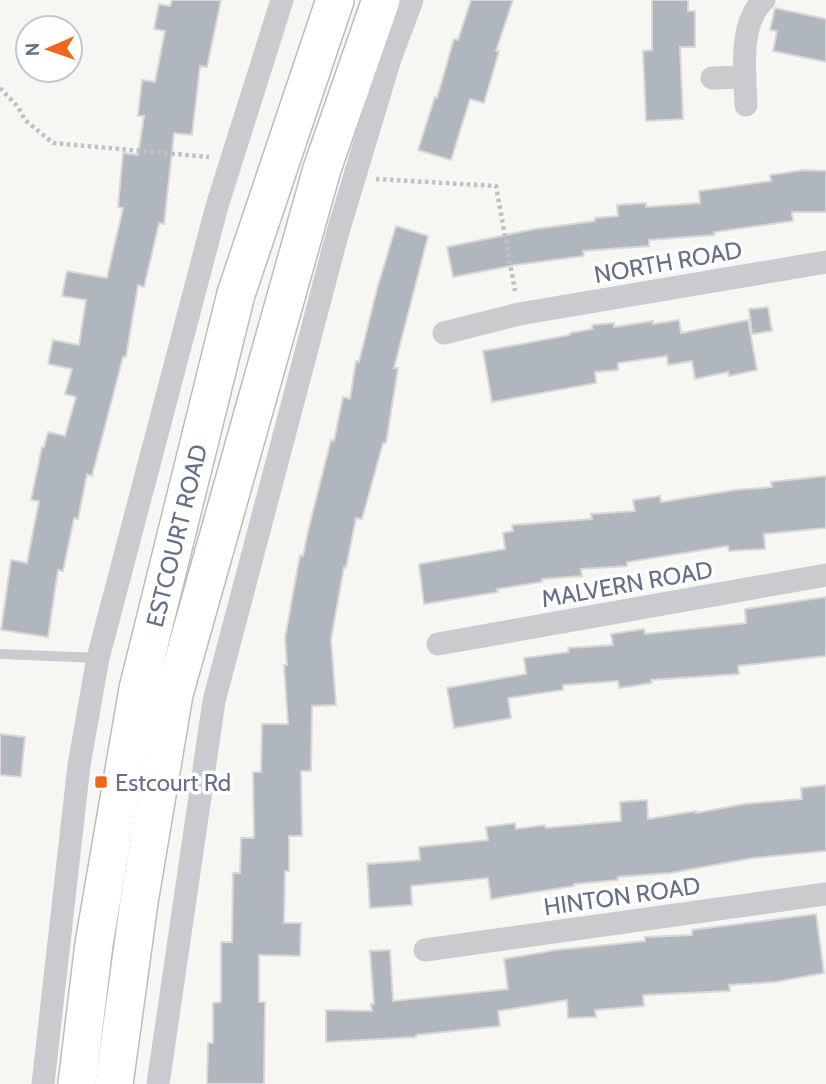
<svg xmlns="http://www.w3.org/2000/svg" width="826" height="1084" font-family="Cabin,sans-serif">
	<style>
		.building { fill: #b0b6bd; stroke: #d8d8d6; stroke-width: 2 }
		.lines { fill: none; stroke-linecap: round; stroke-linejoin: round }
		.primary-casing { stroke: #b9bcc1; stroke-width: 40 }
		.path { stroke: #bfc1c4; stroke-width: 4.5; stroke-dasharray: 3.5 3.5; stroke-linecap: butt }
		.service { stroke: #c9cbcf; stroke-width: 10 }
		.minor { stroke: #c9cbcf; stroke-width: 23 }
		.primary { stroke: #fff; stroke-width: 37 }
		.poi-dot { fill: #f16619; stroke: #fff; stroke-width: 2.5 }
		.labels { text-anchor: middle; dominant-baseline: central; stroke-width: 7; stroke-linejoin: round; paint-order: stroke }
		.street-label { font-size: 24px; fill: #637287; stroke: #fff }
		.poi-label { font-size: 24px; fill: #637287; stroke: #fff; text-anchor: start }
	</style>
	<rect width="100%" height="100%" fill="#f6f7f3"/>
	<g class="building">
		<path d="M172,0H221L207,67L200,66L192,135L174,133L164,224L159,223L144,287L138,285L126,357H123L92,476L87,474L78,519L74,518L63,571L58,570L48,637L1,630L11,560L27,563L39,501L31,500L42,447H44L48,432L65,436L76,397L65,394L72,369L48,364L53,340L79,345L86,300L62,296L67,271L107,278L123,208L118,207L123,153L138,155L144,116H138L142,80L155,82L165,31L154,29L159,4L170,6Z"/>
		<path d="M471,0H513L496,51H499L484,103L470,99L451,160L418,150L435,97L437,98L454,39L458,40Z"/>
		<path d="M652,0H688V11H695V47H680L683,119L646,121L643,51L652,50Z"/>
		<path d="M775,8L826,19V62L773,51L777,31L770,30Z"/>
		<path d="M804,170L826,171V212H792L793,221L714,232V235L649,240V246L583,251L584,256L515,265L453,277L447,247L535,229L595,221V218L618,216L617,205L646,203V207L700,203L699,191L771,181L770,175Z"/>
		<path d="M396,226L428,236L394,368H398L386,443H383L362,519L356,518L346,568L344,567L331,639L336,705L312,706L311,771H301L302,836H289V871H285L284,923H301L300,956L259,955V1002H265L264,1084H207L208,1043H213V1003L221,1002V942H232L233,873H240L241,838H254L253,772H261L262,724H288L284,665H287L285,638L300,555L303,556L309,527L331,440L334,441L343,397L350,399L356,361L359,362L377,289Z"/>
		<path d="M768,307L772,331L752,334L749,309Z"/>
		<path d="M679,320L681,333L748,320L757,370L729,376L728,372L695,379L692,361L668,365L667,356L618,363V370L595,372L596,383L492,402L483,351L570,335V333L593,329L592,325L614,323V327L653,321V324Z"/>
		<path d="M826,476V528L764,534L765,549L729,551L728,546L627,562V566L581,569L582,576L542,579V582L497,589L498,592L424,604L419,564L505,549L503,533L513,531L512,525L592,519L591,514L635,511L633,500L660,496L661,502L735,490L772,487L771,482Z"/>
		<path d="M826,597V656L738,666L739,674L651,680L652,683L619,688L618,681L563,685V690L508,698L511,718L454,728L447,688L526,674L524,658L569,652L568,648L613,645L611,634L644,629L645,634L746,623L745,609Z"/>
		<path d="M0,734L25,737L21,777L0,775Z"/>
		<path d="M826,785V851L753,858L670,873L618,877V880L574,884V886L491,899L488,878L411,886L412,905L370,908L367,864L420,860L419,847L488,840L486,827L515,823L516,829L545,825L546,828L621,821L620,802L647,800L648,819L696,811V813L744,804L802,799L801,788Z"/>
		<path d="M816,914L824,973L775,982L729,985L730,991L643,995L644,1006L595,1010L596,1017L568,1018L567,1000L498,1011L500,1026L416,1035V1037L326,1042V1010L372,1011L371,1004H374L370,951L390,950L393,1001L508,989L504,959L556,950L645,941V937L692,935V930Z"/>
	</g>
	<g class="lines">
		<g class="primary-casing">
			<g id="primary">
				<path id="s1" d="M77,1084L94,944L138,689L236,294L335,0"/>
				<path d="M114,1084L139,902L174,694L322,169L381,0"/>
			</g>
		</g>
		<g class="path">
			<path d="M0,88L18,107L25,120L53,143L209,157"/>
			<path d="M376,179L496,186L515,291"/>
		</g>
		<path class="service" d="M0,654L98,658"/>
		<g class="minor">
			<path d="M712,78L745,77"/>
			<path d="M746,105C745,74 738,23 764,0"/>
			<path d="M444,333L519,314L826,262"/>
			<path d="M438,644L826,575"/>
			<path d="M425,950L826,894"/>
			<path d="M43,1084L79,765L98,658L217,206L282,0"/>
			<path d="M158,1084L214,701L337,235L390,59L412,0"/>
		</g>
		<use href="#primary" class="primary"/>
	</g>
	<rect class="poi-dot" x="94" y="775" width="14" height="14" rx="3.5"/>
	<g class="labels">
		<g class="street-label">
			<text transform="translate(668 262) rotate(-10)">NORTH ROAD</text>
			<text stroke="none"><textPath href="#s1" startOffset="558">ESTCOURT ROAD</textPath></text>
			<text transform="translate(627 584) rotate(-10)">MALVERN ROAD</text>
			<text transform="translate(622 896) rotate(-8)">HINTON ROAD</text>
		</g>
		<g class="poi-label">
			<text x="115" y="782">Estcourt Rd</text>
		</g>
	</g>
	<g transform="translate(49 49) rotate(268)"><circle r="33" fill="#ffffff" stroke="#c1c7cf" stroke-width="2"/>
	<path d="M0-5L12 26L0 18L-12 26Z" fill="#f16619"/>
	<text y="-10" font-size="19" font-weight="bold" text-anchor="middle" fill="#637287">N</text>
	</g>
</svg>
